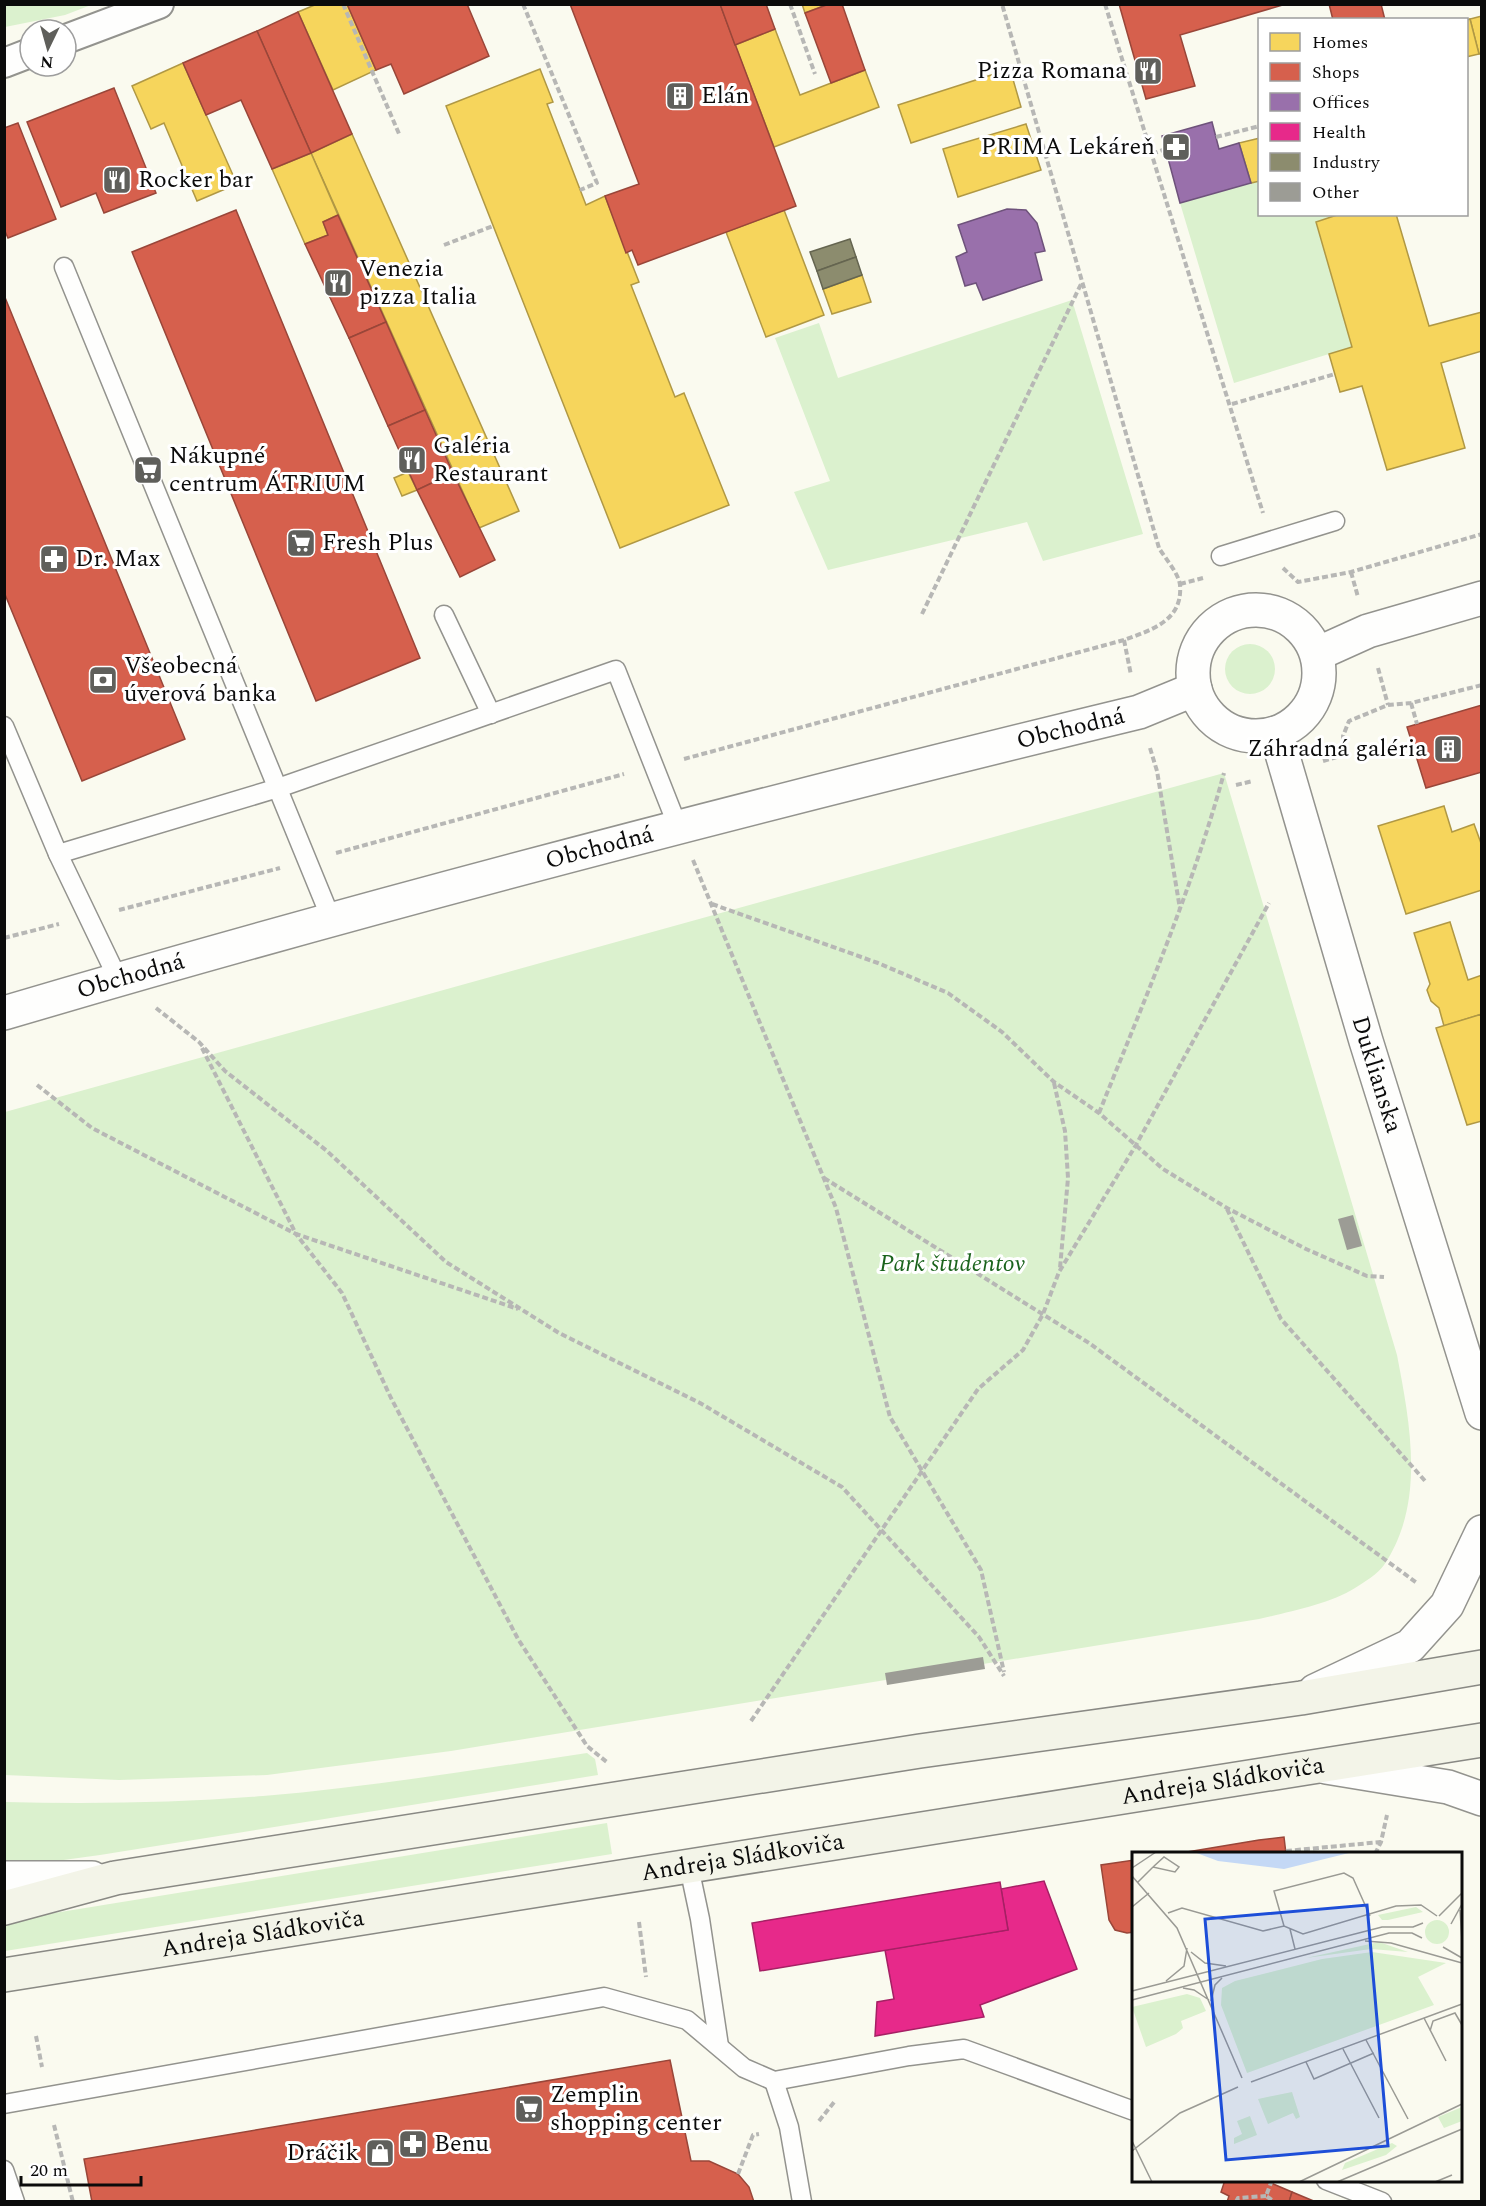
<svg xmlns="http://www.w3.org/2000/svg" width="1486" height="2206" font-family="Spectral,serif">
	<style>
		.green { fill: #dbf1ce }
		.homes { fill: #f6d55c; stroke: #b09844; stroke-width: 1.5 }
		.shops { fill: #d6604d; stroke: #994639; stroke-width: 1.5 }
		.offices { fill: #9970ab; stroke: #6e527b; stroke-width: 1.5 }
		.health { fill: #e7298a; stroke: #a52064; stroke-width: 1.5 }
		.industry { fill: #8c8c6e; stroke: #656550; stroke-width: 1.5 }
		.building { fill: #9c9c95 }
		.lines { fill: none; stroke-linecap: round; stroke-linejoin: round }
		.service-casing { stroke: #93938e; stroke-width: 21 }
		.pedestrian-casing { stroke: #93938e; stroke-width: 32 }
		.minor-casing { stroke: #93938e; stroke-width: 36 }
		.tertiary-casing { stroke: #93938e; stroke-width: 36 }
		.secondary-casing { stroke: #898984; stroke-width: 36 }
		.path { stroke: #b7b7b5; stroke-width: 4; stroke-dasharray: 6 3; stroke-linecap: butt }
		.service { stroke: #fefefd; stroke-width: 18 }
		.pedestrian { stroke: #fefefd; stroke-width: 28 }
		.minor { stroke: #fefefd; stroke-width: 33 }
		.tertiary { stroke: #fefefd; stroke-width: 33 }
		.secondary { stroke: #f3f4e8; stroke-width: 33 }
		.labels { text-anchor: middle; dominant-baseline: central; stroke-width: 6; stroke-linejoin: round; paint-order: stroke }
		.poi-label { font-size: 24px; fill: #0b0b0b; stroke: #fff; text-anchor: start }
		.street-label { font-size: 24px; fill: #0b0b0b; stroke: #fff }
		.park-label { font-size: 24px; font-style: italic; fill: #1b641d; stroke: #fff }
		.inset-road { fill: none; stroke: #9a9a94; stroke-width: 1.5 }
		.view { fill: #1d4ed8; fill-opacity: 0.15; stroke: #1d4ed8; stroke-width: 3 }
		.inset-edge { fill: none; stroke: #0b0b0b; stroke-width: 3 }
	</style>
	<rect width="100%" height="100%" fill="#fafaef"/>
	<g class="green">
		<path d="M4,5L5,4L91,5L65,15L5,27Z"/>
		<path d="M1259,181L1260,214L1340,215L1316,222L1352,347L1234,383L1180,203Z"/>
		<path d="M1072,300L1143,534L1043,561L1027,522L828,570L794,492L830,481L775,338L819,323L838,378Z"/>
		<circle cx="1250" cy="669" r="25"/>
		<path d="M1224,773L1397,1355C1410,1423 1426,1503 1384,1565C1378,1574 1364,1582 1355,1588C1330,1604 1288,1612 1259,1619L451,1751L267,1775L119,1780L5,1775V1112Z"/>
		<path d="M587,1753L595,1759L598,1775L100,1855L49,1862L5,1864V1802C90,1804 177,1803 263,1796C371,1787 479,1769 587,1753Z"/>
		<path d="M607,1823L612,1854L5,1951V1921Z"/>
	</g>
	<g class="homes">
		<path d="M317,4H347L376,70L333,90L298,12Z"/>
		<path d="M802,4H829L805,13Z"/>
		<path d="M1482,16V53L1479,54L1470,19Z"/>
		<path d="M1470,19L1479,54L1466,57V20Z"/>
		<path d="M775,29L800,95L865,70L879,107L774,147L735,45Z"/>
		<path d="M183,63L237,184L197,201L164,123L151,129L132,86Z"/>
		<path d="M540,69L553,102L547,104L586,205L605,196L639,282L631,285L675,397L684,393L729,505L620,548L446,106Z"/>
		<path d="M1010,69L1021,107L911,143L898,105Z"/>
		<path d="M1026,124L1041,170L958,197L943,149Z"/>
		<path d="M352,134L519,511L479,528L311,153Z"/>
		<path d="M1260,138V181L1251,183L1239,143Z"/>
		<path d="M311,153L338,215L323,222L328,235L305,244L272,169Z"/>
		<path d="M784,210L824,315L766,337L726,232Z"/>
		<path d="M1340,214H1396L1429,326L1482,312V351L1441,363L1465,448L1387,470L1362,386L1340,392L1329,354L1352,347L1316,222Z"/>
		<path d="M862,275L871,302L832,314L823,289Z"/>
		<path d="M408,472L417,490L402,496L394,478Z"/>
		<path d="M1444,806L1452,832L1474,824L1482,846V890L1406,914L1378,826Z"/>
		<path d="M1450,922L1468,980L1482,975V1014L1444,1026L1439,1008L1431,1001L1427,990L1430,984L1414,933Z"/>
		<path d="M1482,1014V1121L1467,1125L1436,1028Z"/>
	</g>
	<g class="shops">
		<path d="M347,4H467L489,56L404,94L391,64L376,70Z"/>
		<path d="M570,4H720L796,206L638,265L632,250L626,253L605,196L639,184Z"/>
		<path d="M720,4H766L775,29L735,45Z"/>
		<path d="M829,4H842L865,70L831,83L805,13Z"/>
		<path d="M1119,4H1286L1180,35L1195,86L1146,99Z"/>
		<path d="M1329,4H1381L1385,20H1333Z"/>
		<path d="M298,12L352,134L311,153L257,31Z"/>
		<path d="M257,31L311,153L272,169L241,100L206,115L183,63Z"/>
		<path d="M114,88L156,193L104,213L96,193L61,207L27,122Z"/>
		<path d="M18,123L56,219L8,238L4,229V128Z"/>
		<path d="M236,210L420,658L316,701L132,252Z"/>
		<path d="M338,215L386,322L349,338L305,244L328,235L323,222Z"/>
		<path d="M4,295L185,739L82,781L4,592Z"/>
		<path d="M386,322L425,410L388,426L349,338Z"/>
		<path d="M425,410L453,473L417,490L388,426Z"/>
		<path d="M453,473L495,560L460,577L417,490Z"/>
		<path d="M1482,705V772L1426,788L1407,727Z"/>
		<path d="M1284,1837L1286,1854H1175L1259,1840Z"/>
		<path d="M1134,1860V1932L1127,1933L1115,1930L1109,1920L1101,1865Z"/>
		<path d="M670,2060L691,2161H709L738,2174L749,2187L754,2202H92L84,2159Z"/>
		<path d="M1225,2180H1264L1292,2192L1289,2202H1227L1229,2196L1221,2192Z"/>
		<path d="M1292,2192L1316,2202H1289Z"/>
	</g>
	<g class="offices">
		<path d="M1212,122L1219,149L1239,143L1251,183L1180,203L1162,136Z"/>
		<path d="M1007,209L1026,210L1037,223L1045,251L1035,253L1042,280L983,300L976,283L965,286L956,257L967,252L958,225Z"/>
	</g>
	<g class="health">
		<path d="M1044,1881L1077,1969L980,2005L984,2017L875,2036L877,2002L894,1999L885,1950L1008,1930L1001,1889Z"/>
		<path d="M1000,1882L1008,1930L760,1971L752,1923Z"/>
	</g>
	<g class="industry">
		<path d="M850,239L856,257L817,271L810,252Z"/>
		<path d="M856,257L862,275L823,289L817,271Z"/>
	</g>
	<g class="building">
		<path d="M1353,1215L1362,1246L1347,1250L1338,1219Z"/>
		<path d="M983,1657L985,1669L887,1685L885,1673Z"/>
	</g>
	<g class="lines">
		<g class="service-casing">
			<g id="service">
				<path d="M64,267L332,921"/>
				<path d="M1221,556L1335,521"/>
				<path d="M444,615L491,714"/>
				<path d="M4,726L58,854L118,979"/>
				<path d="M58,854L278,788L616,670L678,827"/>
				<path d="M689,1867L700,1919L719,2046"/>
				<path d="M774,2081L789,2127L802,2202"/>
				<path d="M4,2104L604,1997L687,2020L744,2068L774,2081L909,2056L964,2049L1134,2111"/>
				<path d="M4,2170L15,2202"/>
				<path d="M1326,2180L1382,2202"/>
			</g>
		</g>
		<g class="pedestrian-casing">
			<g id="pedestrian">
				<path d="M66,39L159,4"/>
				<path d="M4,63L30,53"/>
			</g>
		</g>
		<g class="minor-casing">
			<g id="minor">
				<circle cx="1256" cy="673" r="63"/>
				<path d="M1317,654L1368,631L1482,598"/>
				<path id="s1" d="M1276,733L1366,1041L1482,1413"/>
				<path id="s2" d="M4,1013C380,902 759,804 1139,712L1195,689"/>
				<path d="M1315,1691L1410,1646L1447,1605L1482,1532"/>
			</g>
		</g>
		<g class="tertiary-casing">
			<g id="tertiary">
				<path d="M1326,1767L1448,1787L1482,1799"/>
				<path d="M4,1878H92"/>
			</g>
		</g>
		<g class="secondary-casing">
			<g id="secondary">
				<path d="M4,1908L115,1878L920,1751L1301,1698L1482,1667"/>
				<path id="s3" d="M4,1975L1482,1740"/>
			</g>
		</g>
		<g class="path">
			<path d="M343,4L400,136"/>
			<path d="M523,4L597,183L580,190"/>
			<path d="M790,4L815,74"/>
			<path d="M1105,4L1263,513"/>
			<path d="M1216,137L1260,126"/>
			<path d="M1152,154L1165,149"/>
			<path d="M444,245L493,226"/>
			<path d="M1232,404L1335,374"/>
			<path d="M1283,568L1298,582L1351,572L1482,534"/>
			<path d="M1351,572L1358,597"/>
			<path d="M1180,584L1203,578"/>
			<path d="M922,614L1082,282"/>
			<path d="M1124,640L1131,675"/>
			<path d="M1378,668L1388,705"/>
			<path d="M1411,703L1417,724"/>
			<path d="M1150,748L1157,771L1180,909"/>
			<path d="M684,759L1124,640C1151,630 1183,621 1180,585C1179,574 1165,558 1159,548L1002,4"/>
			<path d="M1323,761L1344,755L1343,736L1349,721L1388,705L1411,703L1482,685"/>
			<path d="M1236,785L1253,781"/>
			<path d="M336,853L624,774"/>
			<path d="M693,860L836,1208L890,1417L981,1570L1004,1672"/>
			<path d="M712,904L878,963L948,993L1002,1032L1054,1082L1099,1113L1163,1169L1227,1208L1306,1249L1367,1276L1384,1277"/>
			<path d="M119,910L280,868"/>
			<path d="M4,938L59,924"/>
			<path d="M156,1008L199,1042L225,1071L327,1151L446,1262L559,1333L700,1403L842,1487L979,1637L1004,1676"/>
			<path d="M202,1048L296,1234L518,1309"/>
			<path d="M1054,1083L1065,1131L1068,1178L1060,1268"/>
			<path d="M37,1085L92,1128L296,1234L342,1293L391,1398L518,1639L587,1746L608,1763"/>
			<path d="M1099,1113C1144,1001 1192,890 1224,773"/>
			<path d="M824,1178L1089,1343L1417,1583"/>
			<path d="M1227,1209L1281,1319L1426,1482"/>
			<path d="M751,1721L978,1389L1023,1350L1043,1314L1059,1272L1136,1145L1269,903"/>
			<path d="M1286,1851L1381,1842"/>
			<path d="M1375,1854L1381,1842L1387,1815"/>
			<path d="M639,1922L646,1977"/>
			<path d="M36,2036L42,2067"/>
			<path d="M819,2121L835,2101"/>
			<path d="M54,2125L73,2202"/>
			<path d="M738,2174L753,2135L759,2134"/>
			<path d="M1272,2180L1266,2196L1275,2202"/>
			<path d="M1236,2202L1238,2198L1266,2196"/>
		</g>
		<use href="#service" class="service"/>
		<use href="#pedestrian" class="pedestrian"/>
		<use href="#minor" class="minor"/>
		<use href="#tertiary" class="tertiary"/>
		<use href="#secondary" class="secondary"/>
	</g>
	<defs>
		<g id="restaurant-square" transform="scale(1.5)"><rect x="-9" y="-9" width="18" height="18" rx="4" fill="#5f5f5b" stroke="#fff"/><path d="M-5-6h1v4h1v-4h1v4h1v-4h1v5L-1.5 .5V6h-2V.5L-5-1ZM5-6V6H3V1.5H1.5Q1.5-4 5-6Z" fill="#fff"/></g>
		<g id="building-square" transform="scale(1.5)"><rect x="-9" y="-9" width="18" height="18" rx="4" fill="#5f5f5b" stroke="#fff"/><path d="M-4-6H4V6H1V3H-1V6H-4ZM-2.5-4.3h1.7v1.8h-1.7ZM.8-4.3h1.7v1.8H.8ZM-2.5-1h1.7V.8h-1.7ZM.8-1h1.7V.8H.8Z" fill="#fff"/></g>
		<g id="pharmacy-square" transform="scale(1.5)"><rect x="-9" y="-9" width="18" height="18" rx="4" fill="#5f5f5b" stroke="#fff"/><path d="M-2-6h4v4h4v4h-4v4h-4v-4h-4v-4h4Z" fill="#fff"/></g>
		<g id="supermarket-square" transform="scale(1.5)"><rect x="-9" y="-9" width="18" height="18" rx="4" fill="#5f5f5b" stroke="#fff"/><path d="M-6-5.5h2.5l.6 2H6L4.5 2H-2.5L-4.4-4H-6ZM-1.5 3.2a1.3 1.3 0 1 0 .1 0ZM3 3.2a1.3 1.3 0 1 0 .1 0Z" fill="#fff"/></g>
		<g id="bank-square" transform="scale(1.5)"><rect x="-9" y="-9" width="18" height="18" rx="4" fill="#5f5f5b" stroke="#fff"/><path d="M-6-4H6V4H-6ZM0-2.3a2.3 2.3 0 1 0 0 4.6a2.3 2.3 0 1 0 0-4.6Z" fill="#fff"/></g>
		<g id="shop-square" transform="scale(1.5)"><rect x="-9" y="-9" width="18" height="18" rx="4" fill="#5f5f5b" stroke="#fff"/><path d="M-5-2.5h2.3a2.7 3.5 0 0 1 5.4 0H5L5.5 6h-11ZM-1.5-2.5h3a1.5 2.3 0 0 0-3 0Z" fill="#fff"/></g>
	</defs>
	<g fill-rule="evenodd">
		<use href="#restaurant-square" x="1148" y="71"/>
		<use href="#building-square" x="680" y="96"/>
		<use href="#pharmacy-square" x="1176" y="147"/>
		<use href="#restaurant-square" x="117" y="180"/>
		<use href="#restaurant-square" x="338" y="283"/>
		<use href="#restaurant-square" x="412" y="460"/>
		<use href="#supermarket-square" x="148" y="470"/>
		<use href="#supermarket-square" x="301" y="543"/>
		<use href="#pharmacy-square" x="54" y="559"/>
		<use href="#bank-square" x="103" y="680"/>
		<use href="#building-square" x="1448" y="749"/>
		<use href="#supermarket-square" x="529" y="2109"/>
		<use href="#pharmacy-square" x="413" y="2144"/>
		<use href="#shop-square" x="380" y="2153"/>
	</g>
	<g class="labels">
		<g class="poi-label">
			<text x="1127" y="71" text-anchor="end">Pizza Romana</text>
			<text x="701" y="96">Elán</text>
			<text x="1155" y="147" text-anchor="end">PRIMA Lekáreň</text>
			<text x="138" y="180">Rocker bar</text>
			<text x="359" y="269">Venezia<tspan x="359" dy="28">pizza Italia</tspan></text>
			<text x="433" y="446">Galéria<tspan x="433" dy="28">Restaurant</tspan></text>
			<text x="169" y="456">Nákupné<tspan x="169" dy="28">centrum ÁTRIUM</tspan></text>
			<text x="322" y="543">Fresh Plus</text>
			<text x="75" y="559">Dr. Max</text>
			<text x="124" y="666">Všeobecná<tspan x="124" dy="28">úverová banka</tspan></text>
			<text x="1427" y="749" text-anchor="end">Záhradná galéria</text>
			<text x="550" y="2095">Zemplin<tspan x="550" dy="28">shopping center</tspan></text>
			<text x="434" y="2144">Benu</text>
			<text x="359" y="2153" text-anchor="end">Dráčik</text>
		</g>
		<g class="street-label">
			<text stroke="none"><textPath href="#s2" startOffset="1104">Obchodná</textPath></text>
			<text stroke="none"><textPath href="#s2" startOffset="618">Obchodná</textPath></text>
			<text stroke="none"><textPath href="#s2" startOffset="132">Obchodná</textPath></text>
			<text stroke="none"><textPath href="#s1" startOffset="356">Duklianska</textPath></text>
			<text stroke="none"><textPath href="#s3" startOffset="1234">Andreja Sládkoviča</textPath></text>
			<text stroke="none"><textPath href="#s3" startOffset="748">Andreja Sládkoviča</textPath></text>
			<text stroke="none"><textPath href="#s3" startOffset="262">Andreja Sládkoviča</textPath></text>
		</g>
		<g class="park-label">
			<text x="952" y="1264">Park študentov</text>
		</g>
	</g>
	<g transform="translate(1132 1852)">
		<rect width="330" height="330" fill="#fafaef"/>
		<path d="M284,55L291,60L256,68H250L246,63ZM293 80a12 12 0 1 1 24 0a12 12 0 1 1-24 0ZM247,90L276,100L239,97L174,106ZM240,100L314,111L286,125L302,153L115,221L89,153L90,136L103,129L190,107ZM55,142L68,146L74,159L49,169L51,176L44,182L14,195L0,155ZM160,240L168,265L164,267L161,261L136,272L126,247ZM330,255V269L312,276L306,265ZM118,264L125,283L102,292V286L110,282L105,269ZM260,291L265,294L254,303L210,318L213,311Z" fill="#dbf1ce"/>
		<path d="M62,0H221L152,17L86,9Z" fill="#c4d8f5"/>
		<path class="inset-road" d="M0,16L24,0M0,24L45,76L110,226M6,30L21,15L43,20L47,15L32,5L21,15M0,55L17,41M328,58L330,89M36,61L50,56L131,79L152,74L171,82L264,54L289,53L305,64M307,64L330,41M319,72L330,52M152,74L142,39L212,21L221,26L238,64M158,77L163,97M233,89L259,91L330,111M311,95L330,106M59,100L73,111L94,114M34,129L52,114L55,96M51,136L62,138L77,148M0,139L250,75H281L291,71M0,148L257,81H280L290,86M79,149L83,133L90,126M292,166L314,209M298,179L301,169L323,161L330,173M234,188L276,267M211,197L247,266M174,210L182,227L242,201M119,230L330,152M0,289L20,330M0,299L48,261L106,235M167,330L330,252M205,330L330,277M303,330L320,323"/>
		<path class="view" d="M235,53L256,294L94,308L73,67Z"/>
		<rect width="330" height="330" class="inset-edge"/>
	</g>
	<rect width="1486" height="2206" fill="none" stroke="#0b0b0b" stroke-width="12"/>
	<rect x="1258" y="18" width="210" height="198" fill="#ffffff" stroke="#9d9d9d" stroke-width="1.5"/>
	<rect x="1270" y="33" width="30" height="18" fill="#f6d55c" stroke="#9d9d9d" stroke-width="1.5"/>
	<text x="1312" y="48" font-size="18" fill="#0b0b0b">Homes</text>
	<rect x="1270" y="63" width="30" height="18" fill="#d6604d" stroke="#9d9d9d" stroke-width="1.5"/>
	<text x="1312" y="78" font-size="18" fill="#0b0b0b">Shops</text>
	<rect x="1270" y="93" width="30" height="18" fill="#9970ab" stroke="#9d9d9d" stroke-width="1.5"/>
	<text x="1312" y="108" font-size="18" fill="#0b0b0b">Offices</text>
	<rect x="1270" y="123" width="30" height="18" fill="#e7298a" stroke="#9d9d9d" stroke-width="1.5"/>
	<text x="1312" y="138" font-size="18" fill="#0b0b0b">Health</text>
	<rect x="1270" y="153" width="30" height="18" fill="#8c8c6e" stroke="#9d9d9d" stroke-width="1.5"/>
	<text x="1312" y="168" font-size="18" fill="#0b0b0b">Industry</text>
	<rect x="1270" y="183" width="30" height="18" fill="#9c9c95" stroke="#9d9d9d" stroke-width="1.5"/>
	<text x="1312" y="198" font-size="18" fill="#0b0b0b">Other</text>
	<g transform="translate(48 48) rotate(185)"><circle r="28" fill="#ffffff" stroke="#9d9d9d" stroke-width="1.5"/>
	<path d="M0-4.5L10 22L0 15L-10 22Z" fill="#5f5f5b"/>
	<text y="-9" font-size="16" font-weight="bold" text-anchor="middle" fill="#0b0b0b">N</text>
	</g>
	<path d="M21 2176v9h120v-9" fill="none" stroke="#0b0b0b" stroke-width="3"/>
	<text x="30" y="2176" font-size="18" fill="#0b0b0b" stroke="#ffffff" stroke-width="4.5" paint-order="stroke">20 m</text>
</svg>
